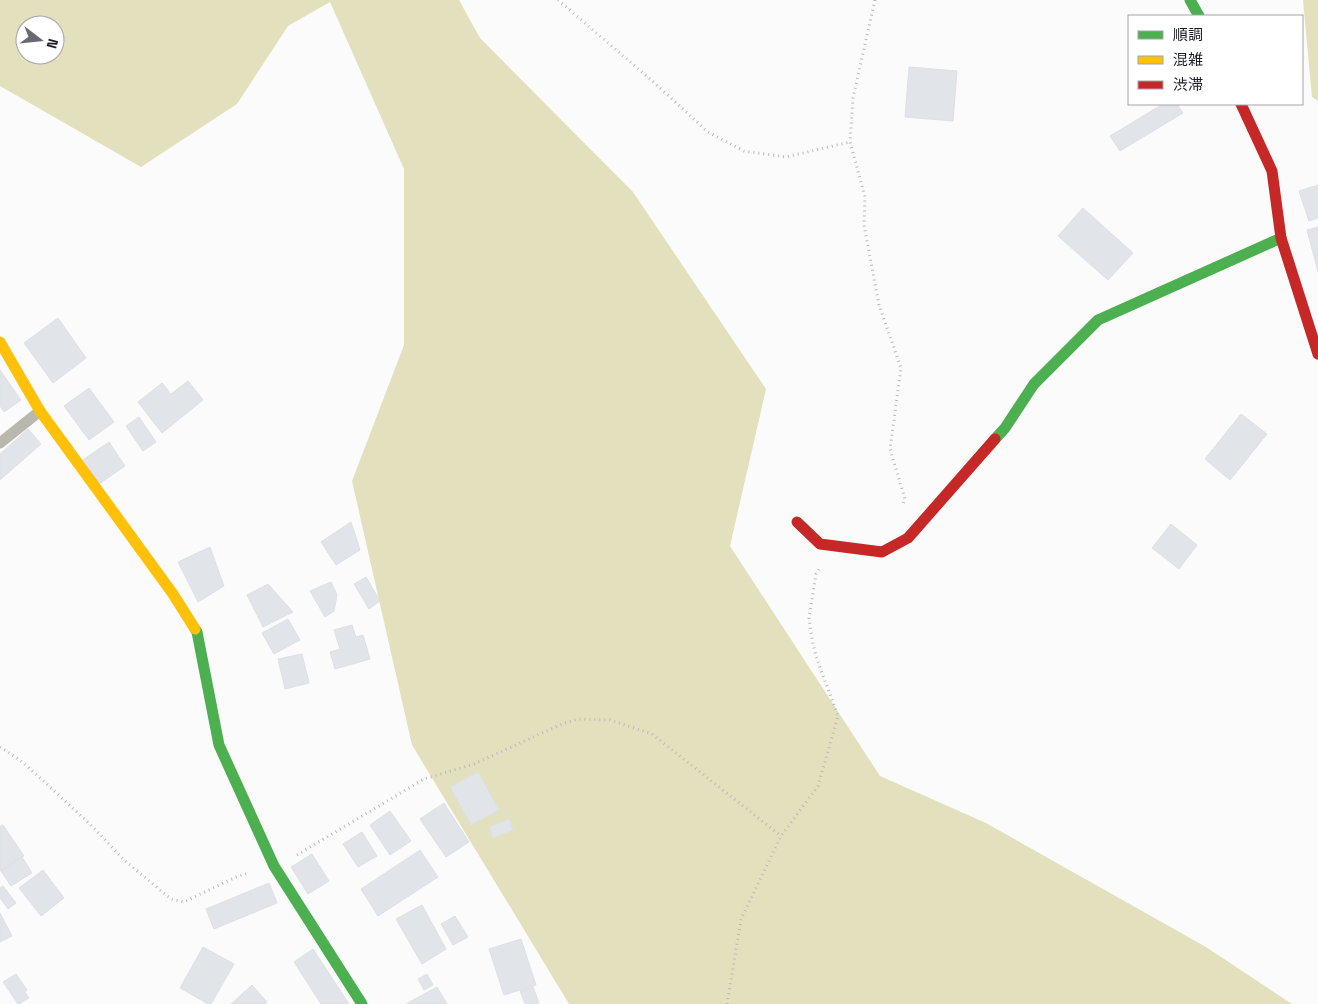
<svg xmlns="http://www.w3.org/2000/svg" width="1318" height="1004" font-family="'Space Grotesk','Noto Sans JP',sans-serif">
	<style>
		.green { fill: #e3e0be; fill-rule: evenodd }
		.building { fill: #e1e4e9; stroke: #dde0e5 }
		.lines { fill: none; stroke-linecap: round; stroke-linejoin: round }
		.path { stroke: #babab5; stroke-width: 3; stroke-dasharray: 1 4; stroke-linecap: butt }
		.lane { stroke: #b9b8af; stroke-width: 11 }
		.fast { stroke: #4caf50; stroke-width: 11 }
		.slow { stroke: #ffc107; stroke-width: 11 }
		.jam { stroke: #c62828; stroke-width: 11 }
	</style>
	<rect width="100%" height="100%" fill="#fbfbfb"/>
	<g class="green">
		<path d="M0,0H459L480,38L633,192L766,389L730,546L880,776L986,823L1206,947L1292,1004H569L412,745L352,481L404,345V169L330,2L288,26L237,104L141,167L0,86ZM25,25H55V55H25Z"/>
		<path d="M1303,0H1318V101L1312,97Z"/>
	</g>
	<g class="building">
		<path d="M909,67L957,71L953,121L905,117Z"/>
		<path d="M1163,104H1177L1183,113L1120,151L1110,136Z"/>
		<path d="M1318,185V218L1309,221L1299,191Z"/>
		<path d="M1083,208L1133,253L1108,280L1058,236Z"/>
		<path d="M1318,227V272L1307,230Z"/>
		<path d="M58,318L86,358L53,383L24,343Z"/>
		<path d="M0,370L21,400L4,412L0,406Z"/>
		<path d="M188,381L203,400L162,433L138,402L162,383L171,394Z"/>
		<path d="M89,388L114,422L89,440L64,406Z"/>
		<path d="M1241,414L1267,434L1230,480L1205,459Z"/>
		<path d="M139,417L156,442L143,451L126,426Z"/>
		<path d="M28,429L41,444L0,480V454Z"/>
		<path d="M109,442L125,466L99,484L83,460Z"/>
		<path d="M351,522L360,550L336,565L321,542Z"/>
		<path d="M1171,524L1197,545L1179,569L1152,548Z"/>
		<path d="M210,547L224,586L198,602L178,562Z"/>
		<path d="M366,577L380,601L369,609L354,584Z"/>
		<path d="M331,582L337,595L334,611L325,617L310,591Z"/>
		<path d="M268,584L293,612L263,627L247,595Z"/>
		<path d="M288,619L300,640L274,654L262,633Z"/>
		<path d="M352,625L356,637L363,635L370,659L335,669L330,652L340,649L334,630Z"/>
		<path d="M302,654L309,683L285,689L278,659Z"/>
		<path d="M478,772L499,810L471,825L450,787Z"/>
		<path d="M444,803L469,842L446,857L420,819Z"/>
		<path d="M390,811L411,841L390,855L370,825Z"/>
		<path d="M509,819L513,830L493,838L489,827Z"/>
		<path d="M3,825L24,856L0,871V827Z"/>
		<path d="M362,832L377,856L358,867L343,844Z"/>
		<path d="M420,850L438,877L378,916L361,889Z"/>
		<path d="M312,854L329,881L308,894L291,867Z"/>
		<path d="M22,857L32,873L11,886L1,871Z"/>
		<path d="M43,870L64,898L41,916L19,888Z"/>
		<path d="M269,883L277,903L214,929L206,909Z"/>
		<path d="M3,886L16,903L8,909L0,898V888Z"/>
		<path d="M422,905L446,949L422,964L396,919Z"/>
		<path d="M0,913L12,936L0,942Z"/>
		<path d="M455,916L468,937L453,945L441,924Z"/>
		<path d="M521,939L536,985L504,995L489,949Z"/>
		<path d="M203,947L234,964L211,1004H208L180,988Z"/>
		<path d="M313,949L349,1004H321L294,962Z"/>
		<path d="M16,974L27,990L25,992L29,998L19,1004H18L3,982Z"/>
		<path d="M427,974L433,985L424,990L418,979Z"/>
		<path d="M252,985L267,1002L265,1004H231Z"/>
		<path d="M437,987L447,1004H406Z"/>
		<path d="M533,987L539,1003L525,1004L520,991Z"/>
	</g>
	<g class="lines">
		<g class="path">
			<path d="M558,0L649,78L708,132L744,151L786,157L850,142"/>
			<path d="M875,0L853,98L850,142L865,197L864,225L879,305L901,368L890,449L905,499L903,504"/>
			<path d="M0,747L20,760L38,776L93,827L124,860L171,899L184,902L236,877L249,873"/>
			<path d="M297,855L424,779L474,764L562,724L578,719L610,720L652,734L781,836"/>
			<path d="M727,1004L741,919L781,836L818,786L838,716L819,665L813,645L809,618L816,574L820,568"/>
		</g>
		<path class="lane" d="M0,443L40,411"/>
		<g class="fast">
			<path d="M1190,0L1199,16"/>
			<path d="M995,439L1005,428L1034,384L1098,320L1281,238"/>
			<path d="M195,629L197,632L219,745L274,866L362,1004"/>
		</g>
		<path class="slow" d="M0,342L40,411L173,594L195,629"/>
		<g class="jam">
			<path d="M1241,104L1272,171L1281,238L1318,354"/>
			<path d="M797,522L820,544L882,552L908,538L995,439"/>
		</g>
	</g>
	<rect x="1128" y="15" width="175" height="90" fill="#ffffff" stroke="#a2a4a8"/>
	<rect x="1138" y="31" width="25" height="8" fill="#4caf50" stroke="#a2a4a8"/>
	<text x="1173" y="40" font-size="15" fill="#171c25">順調</text>
	<rect x="1138" y="56" width="25" height="8" fill="#ffc107" stroke="#a2a4a8"/>
	<text x="1173" y="65" font-size="15" fill="#171c25">混雑</text>
	<rect x="1138" y="81" width="25" height="8" fill="#c62828" stroke="#a2a4a8"/>
	<text x="1173" y="90" font-size="15" fill="#171c25">渋滞</text>
	<g transform="translate(40 40) rotate(106)"><circle r="24" fill="#ffffff" stroke="#a2a4a8"/>
	<path d="M0-4L9 19L0 12L-9 19Z" fill="#676a70"/>
	<text y="-8" font-size="14" font-weight="bold" text-anchor="middle" fill="#171c25">N</text>
	</g>
</svg>
